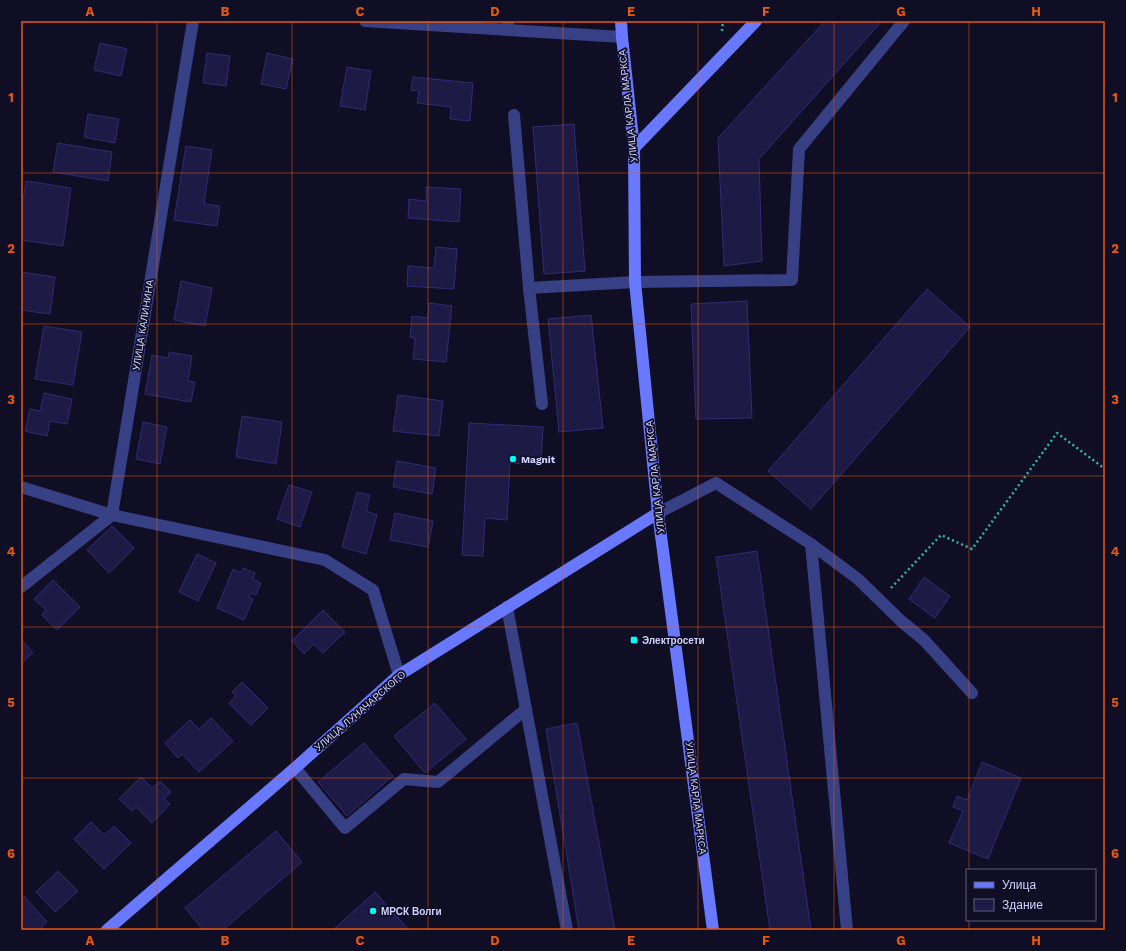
<svg xmlns="http://www.w3.org/2000/svg" width="1126" height="951" font-family="'Work Sans',sans-serif">
	<style>
		.building { fill: #1d1a46; stroke: #302b73 }
		.lines { fill: none; stroke-linecap: round; stroke-linejoin: round }
		.path { stroke: #2db99e; stroke-width: 2.5; stroke-dasharray: 2 3; stroke-linecap: butt }
		.lane { stroke: #384085; stroke-width: 12 }
		.street { stroke: #384085; stroke-width: 12 }
		.secondary { stroke: #6979ff; stroke-width: 12 }
		.grid { fill: none; stroke: #e8590c; stroke-width: 1; stroke-opacity: 0.55 }
		.poi-dot { fill: #00fdf5; stroke: #0f0e25; stroke-width: 1.5 }
		.labels { text-anchor: middle; dominant-baseline: central; stroke-width: 3.5; stroke-linejoin: round; paint-order: stroke }
		.street-label { font-size: 10px; fill: #d2d3ff; stroke: #0f0e25 }
		.poi-label { font-size: 10px; font-weight: bold; fill: #d2d3ff; stroke: #0f0e25; text-anchor: start }
		.neatline { fill: none; stroke: #e8590c; stroke-width: 1.5 }
		.grid-label { font-size: 13px; text-anchor: middle; font-weight: bold; fill: #e8590c }
	</style>
	<rect width="100%" height="100%" fill="#0f0e25"/>
	<g class="building">
		<path d="M825,21H882L759,159L762,261L724,266L718,138Z"/>
		<path d="M100,43L127,49L121,76L94,70Z"/>
		<path d="M207,53L230,56L226,86L203,83Z"/>
		<path d="M267,53L293,59L286,89L261,84Z"/>
		<path d="M347,67L371,71L365,110L340,106Z"/>
		<path d="M413,77L473,83L470,121L450,119L451,107L417,103L419,91L411,90Z"/>
		<path d="M88,114L119,119L115,143L84,137Z"/>
		<path d="M574,124L585,271L544,274L533,127Z"/>
		<path d="M58,143L112,152L108,181L53,172Z"/>
		<path d="M186,146L212,150L204,204L220,206L217,226L174,220Z"/>
		<path d="M26,181L71,188L63,246L21,240V214Z"/>
		<path d="M426,187L461,189L459,222L408,218L409,199L426,201Z"/>
		<path d="M436,247L457,249L454,289L407,286L408,266L434,268Z"/>
		<path d="M21,272L55,277L50,314L21,310Z"/>
		<path d="M181,281L212,288L205,326L174,320Z"/>
		<path d="M927,289L970,327L811,509L768,471Z"/>
		<path d="M747,301L752,418L696,419L691,304Z"/>
		<path d="M429,303L452,306L446,362L413,359L415,338L410,337L412,316L428,318Z"/>
		<path d="M591,315L603,428L559,432L548,319Z"/>
		<path d="M44,326L82,332L73,385L35,379Z"/>
		<path d="M169,352L192,356L188,381L195,382L191,402L145,394L152,355L168,358Z"/>
		<path d="M44,393L72,399L67,424L50,421L47,436L25,431L30,409L40,411Z"/>
		<path d="M398,395L443,401L439,436L393,431Z"/>
		<path d="M242,416L282,422L276,464L236,457Z"/>
		<path d="M143,422L167,427L160,464L136,459Z"/>
		<path d="M469,423L543,427L541,465L510,463L507,520L485,518L483,556L462,555Z"/>
		<path d="M397,461L436,468L432,494L393,487Z"/>
		<path d="M289,485L312,492L300,527L277,519Z"/>
		<path d="M357,492L370,495L366,511L377,515L366,554L342,547Z"/>
		<path d="M395,513L433,521L428,547L390,540Z"/>
		<path d="M112,526L134,548L109,573L87,550Z"/>
		<path d="M757,551L811,930H770L716,557Z"/>
		<path d="M197,554L216,563L198,601L179,592Z"/>
		<path d="M243,568L255,573L253,579L261,583L256,595L251,593L249,597L253,599L244,620L217,608L233,569L241,573Z"/>
		<path d="M924,577L950,596L935,618L909,599Z"/>
		<path d="M53,580L80,607L57,630L42,615L46,610L34,599Z"/>
		<path d="M323,610L345,632L323,653L314,644L304,654L292,641Z"/>
		<path d="M21,639L33,653L21,663Z"/>
		<path d="M242,682L268,708L251,725L229,703L236,696L232,692Z"/>
		<path d="M435,703L466,739L425,773L394,736Z"/>
		<path d="M211,718L233,741L199,772L182,754L178,758L165,743L190,720L199,729Z"/>
		<path d="M577,723L615,930H579L546,729Z"/>
		<path d="M364,743L393,776L347,816L318,782Z"/>
		<path d="M982,762L1021,778L988,859L949,843L963,811L953,807L957,796L967,800Z"/>
		<path d="M141,777L152,788L160,781L171,792L164,799L170,804L152,823L136,807L132,811L119,799Z"/>
		<path d="M91,822L104,835L114,826L131,843L104,869L74,839Z"/>
		<path d="M276,831L302,862L223,930H203L185,908Z"/>
		<path d="M58,871L78,891L55,912L36,892Z"/>
		<path d="M375,892L409,930H336L334,929Z"/>
		<path d="M24,896L47,922L39,930H21V898Z"/>
	</g>
	<g class="lines">
		<g class="path">
			<path d="M722,31L723,21"/>
			<path d="M891,588L941,535L972,549L1057,433L1105,469"/>
		</g>
		<g class="lane">
			<path d="M508,21V30"/>
			<path d="M514,115L529,288L635,282L792,280L799,149L904,21"/>
			<path d="M529,288L542,404"/>
			<path d="M658,513L716,483L811,544L847,930"/>
			<path d="M811,544L858,579L901,621L924,640L972,693"/>
			<path d="M507,607L567,930"/>
			<path d="M295,768L345,828L404,779L438,782L526,709"/>
		</g>
		<g class="street">
			<path d="M365,21L622,37"/>
			<path d="M21,487L112,515L325,560L373,590L399,675"/>
			<path d="M21,587L112,515L193,21"/>
		</g>
		<g class="secondary">
			<path d="M621,21L622,37L634,148L635,282L658,513L713,930"/>
			<path d="M634,148L756,21"/>
			<path d="M107,930L295,768L399,675L658,513"/>
		</g>
	</g>
	<path class="grid" d="M157,21V930M292,21V930M428,21V930M563,21V930M698,21V930M834,21V930M969,21V870M21,173H1105M21,324H1105M21,476H1105M21,627H1105M21,778H1105M969,920V930"/>
	<g class="poi-dot">
		<circle cx="513" cy="459" r="4"/>
		<rect x="630" y="636" width="8" height="8" rx="2"/>
		<circle cx="373" cy="911" r="4"/>
	</g>
	<g class="labels">
		<g class="street-label">
			<text transform="translate(628 106) rotate(-96)">УЛИЦА КАРЛА МАРКСА</text>
			<text transform="translate(143 325) rotate(-81)">УЛИЦА КАЛИНИНА</text>
			<text transform="translate(655 477) rotate(-96)">УЛИЦА КАРЛА МАРКСА</text>
			<text transform="translate(360 711) rotate(-41)">УЛИЦА ЛУНАЧАРСКОГО</text>
			<text transform="translate(696 798) rotate(83)">УЛИЦА КАРЛА МАРКСА</text>
		</g>
		<g class="poi-label">
			<text x="521" y="459">Magnit</text>
			<text x="642" y="640">Электросети</text>
			<text x="381" y="911">МРСК Волги</text>
		</g>
	</g>
	<rect width="1126" height="951" fill="none" stroke="#0f0e25" stroke-width="44"/>
	<rect x="966" y="869" width="130" height="52" fill="#0f0e25" stroke="#5d5d7c"/>
	<rect x="974" y="882" width="20" height="6" fill="#6979ff" stroke="#5d5d7c"/>
	<text x="1002" y="889" font-size="12" fill="#d2d3ff">Улица</text>
	<rect x="974" y="899" width="20" height="12" fill="#1d1a46" stroke="#5d5d7c"/>
	<text x="1002" y="909" font-size="12" fill="#d2d3ff">Здание</text>
	<rect x="22" y="22" width="1082" height="907" class="neatline"/>
	<g class="grid-label">
		<text x="90" y="16">A</text>
		<text x="225" y="16">B</text>
		<text x="360" y="16">C</text>
		<text x="495" y="16">D</text>
		<text x="631" y="16">E</text>
		<text x="766" y="16">F</text>
		<text x="901" y="16">G</text>
		<text x="1036" y="16">H</text>
		<text x="11" y="102">1</text>
		<text x="1115" y="102">1</text>
		<text x="11" y="253">2</text>
		<text x="1115" y="253">2</text>
		<text x="11" y="404">3</text>
		<text x="1115" y="404">3</text>
		<text x="11" y="556">4</text>
		<text x="1115" y="556">4</text>
		<text x="11" y="707">5</text>
		<text x="1115" y="707">5</text>
		<text x="11" y="858">6</text>
		<text x="1115" y="858">6</text>
		<text x="90" y="945">A</text>
		<text x="225" y="945">B</text>
		<text x="360" y="945">C</text>
		<text x="495" y="945">D</text>
		<text x="631" y="945">E</text>
		<text x="766" y="945">F</text>
		<text x="901" y="945">G</text>
		<text x="1036" y="945">H</text>
	</g>
</svg>
